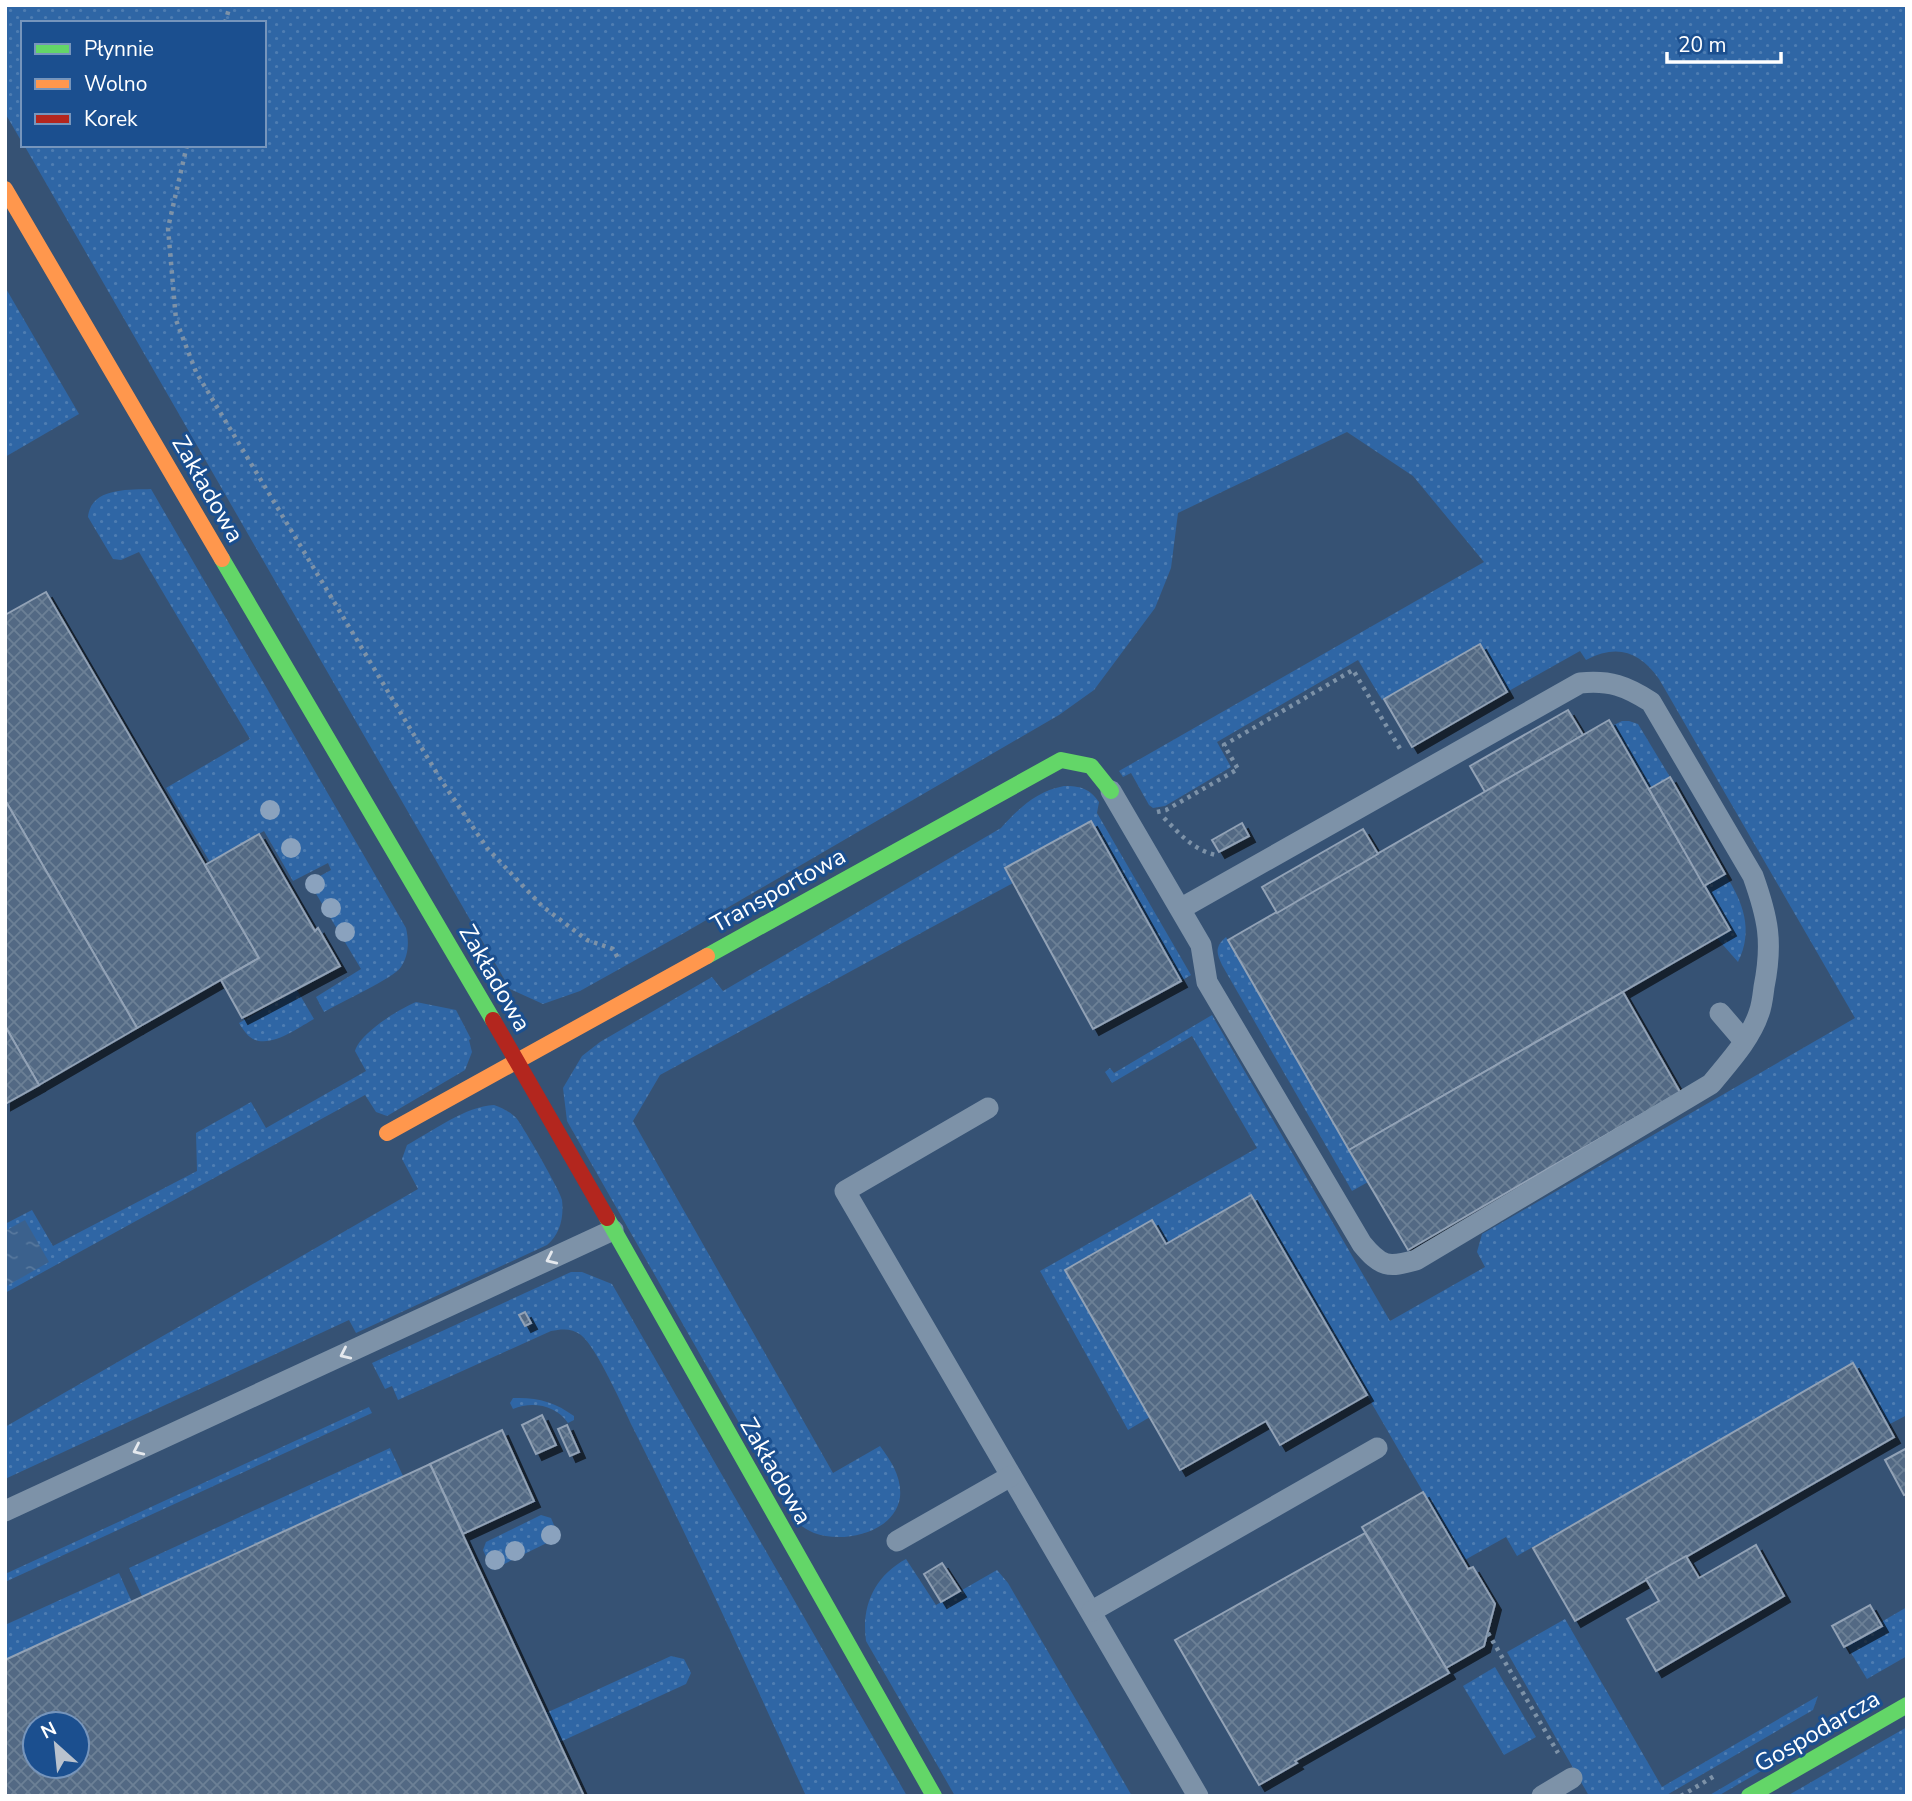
<svg xmlns="http://www.w3.org/2000/svg" width="1912" height="1801" font-family="'Nunito Sans',sans-serif">
	<style>
		.grass { fill: url(#grass-dots) }
		.water { fill: url(#water-ripples) }
		.building { fill: url(#building-cross-hatch); stroke: #92a2b6; stroke-width: 2; fill-rule: evenodd; filter: url(#shadow) }
		.lines { fill: none; stroke-linecap: round; stroke-linejoin: round }
		.path { stroke: #7d92a8; stroke-width: 4.5; stroke-dasharray: 3.5 5; stroke-linecap: butt }
		.lane { stroke: #7d92a8; stroke-width: 21 }
		.fast { stroke: #63d668; stroke-width: 16 }
		.slow { stroke: #ff974d; stroke-width: 16 }
		.jam { stroke: #b3261e; stroke-width: 16 }
		.tree { fill: #8aa2be }
		.oneway { stroke: #e5e9ee }
		.labels { text-anchor: middle; dominant-baseline: central; stroke-width: 6; stroke-linejoin: round; paint-order: stroke }
		.street-label { font-size: 24px; fill: #fff; stroke: #1b4f8f }
	</style>
	<defs>
		<pattern id="grass-dots" width="8" height="8" patternUnits="userSpaceOnUse" patternTransform="scale(1.75)"><rect width="8" height="8" fill="#2f66a5"/><path d="M2 2h.1M6 6h.1" fill="none" stroke="#4e7db2" stroke-width="1.8" stroke-linecap="round"/></pattern>
		<pattern id="water-ripples" width="26" height="14" patternUnits="userSpaceOnUse" patternTransform="scale(1.75)"><rect width="26" height="14" fill="#3b618d"/><path d="M2 4q2-2 4 0t4 0M15 11q2-2 4 0t4 0" fill="none" stroke="#58799e"/></pattern>
		<pattern id="building-cross-hatch" width="8" height="8" patternUnits="userSpaceOnUse" patternTransform="scale(1.75)"><rect width="8" height="8" fill="#526984"/><path d="M0 0l8 8M0 8l8-8" fill="none" stroke="#6c8096"/></pattern>
		<filter id="shadow"><feDropShadow dx="6" dy="6" stdDeviation="0" flood-color="#0009"/></filter>
	</defs>
	<rect width="100%" height="100%" fill="#365274"/>
	<g class="grass">
		<path d="M5,5H1907V1415L1888,1425L1852,1364L1517,1556L1506,1537L1463,1561L1251,1195L1166,1244L1152,1220L1065,1270L1150,1417L1128,1430L1040,1271L1257,1148L1192,1036L1112,1083L1105,1072L1110,1068L1114,1073L1212,1015L1390,1321L1485,1267L1477,1252L1482,1234L1855,1018L1659,679C1639,651 1617,644 1586,660L1580,651L1507,692L1480,644L1382,700L1358,660L1217,742L1231,767L1165,806L1153,808L1149,805L1131,773L1123,777L1119,771L1484,562L1413,476L1347,432L1178,513L1171,568L1155,608L1094,690L1059,715L684,933L580,991L543,1004L510,989L24,145H264V23H23V144L5,113Z"/>
		<path d="M5,287L79,414L5,457Z"/>
		<path d="M151,489L406,928C409,941 409,955 401,967C394,978 339,1003 324,1012L316,997L361,969L309,882L331,870L328,863L293,881L264,831L210,862L166,788L250,739L139,552L121,560L113,559L88,517C91,487 129,490 151,489Z"/>
		<path d="M1622,721H1629L1638,724L1670,777L1649,789L1612,726Z"/>
		<path d="M1064,786C1080,786 1089,788 1099,802L1097,813L1191,975L1181,981L1091,821L1005,868L1013,883L660,1075L633,1121L833,1473L880,1446C891,1461 902,1477 900,1497C895,1533 843,1544 814,1533C807,1530 801,1526 795,1521L567,1121L563,1088L582,1056L600,1042L712,977L723,991L1001,828C1019,808 1037,791 1064,786Z"/>
		<path d="M1725,874C1743,902 1754,930 1738,962L1716,937L1730,929L1704,886Z"/>
		<path d="M1226,937L1368,1182L1352,1191L1222,965C1216,952 1215,947 1226,937Z"/>
		<path d="M297,990L314,1019C299,1027 268,1051 250,1037C246,1034 242,1028 239,1023Z"/>
		<path d="M416,1002L456,1010L471,1039L469,1040L472,1052L465,1070L387,1116L376,1112L365,1095L5,1293V1224L32,1210L53,1246L197,1171L196,1133L251,1102L266,1128L366,1071L355,1051C360,1033 399,1009 416,1002Z"/>
		<path d="M494,1105C502,1108 511,1112 517,1119C524,1128 561,1192 562,1200C564,1218 560,1234 547,1245L356,1333L349,1320L5,1479V1427L418,1189L402,1159L407,1145C431,1132 466,1106 494,1105Z"/>
		<path d="M571,1272H582L612,1284L907,1796H806C750,1673 694,1549 633,1428C623,1407 597,1348 581,1335C572,1328 562,1329 551,1331L398,1400L392,1386L385,1389L372,1363Z"/>
		<path d="M513,1398C537,1397 555,1402 574,1416V1420L568,1423C556,1405 532,1401 513,1409L510,1403Z"/>
		<path d="M369,1407L372,1413L5,1582V1574Z"/>
		<path d="M390,1448L403,1476L142,1596L129,1568Z"/>
		<path d="M541,1515L551,1518L559,1537L492,1570L483,1550L486,1542Z"/>
		<path d="M906,1559L936,1605L997,1570L1008,1583L1132,1796H955L866,1641C861,1605 875,1576 906,1559Z"/>
		<path d="M119,1573L132,1602L5,1660V1625Z"/>
		<path d="M1907,1607V1656L1867,1679L1845,1643Z"/>
		<path d="M1565,1619L1662,1787L1818,1696L1813,1710L1665,1796H1589L1507,1652Z"/>
		<path d="M671,1656L684,1659L691,1673L686,1684L560,1742L546,1713Z"/>
		<path d="M1495,1667L1536,1737L1504,1755L1463,1686Z"/>
		<path d="M1907,1727V1796H1787Z"/>
		<path d="M1790,1748L1775,1763L1718,1796H1708Z"/>
	</g>
	<path class="water" d="M25,1220L49,1262L5,1287V1231Z"/>
	<g class="building">
		<path d="M46,592L259,958L137,1028L5,800V615Z"/>
		<path d="M1480,644L1507,692L1412,747L1384,699Z"/>
		<path d="M1568,710L1583,735L1485,792L1470,766Z"/>
		<path d="M1609,720L1730,930L1349,1150L1228,940Z"/>
		<path d="M1670,777L1725,874L1704,886L1649,789Z"/>
		<path d="M5,800L137,1028L39,1085L5,1026Z"/>
		<path d="M1091,821L1181,981L1093,1029L1005,868Z"/>
		<path d="M1242,823L1249,836L1219,852L1212,840Z"/>
		<path d="M1363,829L1378,854L1277,913L1262,887Z"/>
		<path d="M259,834L315,931L318,928L340,966L242,1018L221,980L259,958L205,865Z"/>
		<path d="M1623,992L1680,1092L1408,1250L1349,1150Z"/>
		<path d="M5,1026L39,1085L5,1104Z"/>
		<path d="M1251,1195L1367,1395L1280,1445L1266,1421L1180,1470L1065,1270L1152,1220L1166,1244Z"/>
		<path d="M525,1312L531,1323L525,1326L519,1315Z"/>
		<path d="M1853,1363L1894,1437L1575,1621L1533,1548Z"/>
		<path d="M542,1415L556,1445L536,1454L522,1425Z"/>
		<path d="M567,1425L579,1452L570,1456L558,1429Z"/>
		<path d="M502,1430L534,1501L463,1534L430,1464Z"/>
		<path d="M1907,1448V1494L1904,1495L1885,1460Z"/>
		<path d="M430,1464L584,1796H5V1660ZM35,1724H77V1766H35Z"/>
		<path d="M1423,1492L1468,1569L1473,1567L1495,1604L1484,1646L1446,1668L1362,1527Z"/>
		<path d="M1365,1533L1449,1673L1295,1761L1297,1763L1259,1785L1175,1640Z"/>
		<path d="M1756,1545L1784,1596L1656,1671L1627,1619L1659,1601L1646,1579L1686,1556L1699,1578Z"/>
		<path d="M942,1563L960,1591L941,1602L924,1574Z"/>
		<path d="M1870,1605L1882,1626L1844,1647L1832,1626Z"/>
	</g>
	<g class="lines">
		<g class="path">
			<path d="M225,23L230,5"/>
			<path d="M187,145L168,228L176,320L196,372L441,780L487,848L542,906L587,940L613,949L619,960"/>
			<path d="M1157,812L1166,810L1238,769L1224,745L1353,670L1402,752"/>
			<path d="M1164,818C1180,834 1193,850 1216,855"/>
			<path d="M1488,1633L1558,1753"/>
			<path d="M1681,1796L1716,1775"/>
		</g>
		<g class="lane">
			<path d="M1111,791L1201,945L1207,982L1362,1244C1381,1267 1388,1268 1416,1260L1711,1084C1728,1063 1750,1040 1759,1013C1762,1005 1763,995 1764,987C1773,942 1768,918 1753,876L1651,702C1626,686 1610,680 1580,683L1180,909"/>
			<path d="M1720,1013L1744,1041"/>
			<path d="M988,1108L845,1191L1198,1796"/>
			<path d="M5,1511L613,1230"/>
			<path d="M897,1541L1011,1476"/>
			<path d="M1092,1611L1377,1448"/>
			<path d="M1542,1796L1572,1778"/>
		</g>
		<g class="fast">
			<path d="M222,559L493,1020"/>
			<path d="M707,956L1061,760L1091,766L1111,791"/>
			<path d="M607,1218L934,1796"/>
			<path d="M1749,1796L1907,1705"/>
		</g>
		<g class="slow">
			<path d="M5,189L222,559"/>
			<path d="M387,1133L707,956"/>
		</g>
		<path class="jam" d="M493,1020L607,1218"/>
	</g>
	<g class="tree">
		<circle cx="270" cy="810" r="10"/>
		<circle cx="291" cy="848" r="10"/>
		<circle cx="315" cy="884" r="10"/>
		<circle cx="331" cy="908" r="10"/>
		<circle cx="345" cy="932" r="10"/>
		<circle cx="551" cy="1535" r="10"/>
		<circle cx="515" cy="1551" r="10"/>
		<circle cx="495" cy="1560" r="10"/>
	</g>
	<defs><path id="oneway-chevron" d="M-2-3.5L2.5 0L-2 3.5" fill="none" stroke-width="1.6" stroke-linecap="round" stroke-linejoin="round" transform="scale(1.75)"/></defs>
	<g class="oneway">
		<use href="#oneway-chevron" transform="translate(551 1259) rotate(155)"/>
		<use href="#oneway-chevron" transform="translate(345 1354) rotate(155)"/>
		<use href="#oneway-chevron" transform="translate(138 1450) rotate(155)"/>
	</g>
	<g class="labels">
		<g class="street-label">
			<text transform="translate(208 489) rotate(60)">Zakładowa</text>
			<text transform="translate(778 890) rotate(-29)">Transportowa</text>
			<text transform="translate(495 978) rotate(60)">Zakładowa</text>
			<text transform="translate(776 1471) rotate(60)">Zakładowa</text>
			<text transform="translate(1817 1731) rotate(-30)">Gospodarcza</text>
		</g>
	</g>
	<rect width="1912" height="1801" fill="none" stroke="#ffffff" stroke-width="14"/>
	<rect x="21" y="21" width="245" height="126" fill="#1b4f8f" stroke="#7695bc" stroke-width="2"/>
	<rect x="35" y="44" width="35" height="10" fill="#63d668" stroke="#7695bc" stroke-width="2"/>
	<text x="84" y="56" font-size="21" fill="#ffffff">Płynnie</text>
	<rect x="35" y="79" width="35" height="10" fill="#ff974d" stroke="#7695bc" stroke-width="2"/>
	<text x="84" y="91" font-size="21" fill="#ffffff">Wolno</text>
	<rect x="35" y="114" width="35" height="10" fill="#b3261e" stroke="#7695bc" stroke-width="2"/>
	<text x="84" y="126" font-size="21" fill="#ffffff">Korek</text>
	<g transform="translate(56 1745) rotate(333)"><circle r="33" fill="#1b4f8f" stroke="#7695bc" stroke-width="2"/>
	<path d="M0-5L12 26L0 18L-12 26Z" fill="#b9c2ce"/>
	<text y="-10" font-size="19" font-weight="bold" text-anchor="middle" fill="#ffffff">N</text>
	</g>
	<path d="M1667 52v10h114v-10" fill="none" stroke="#ffffff" stroke-width="3.5"/>
	<text x="1678" y="52" font-size="21" fill="#ffffff" stroke="#1b4f8f" stroke-width="5" paint-order="stroke">20 m</text>
</svg>
